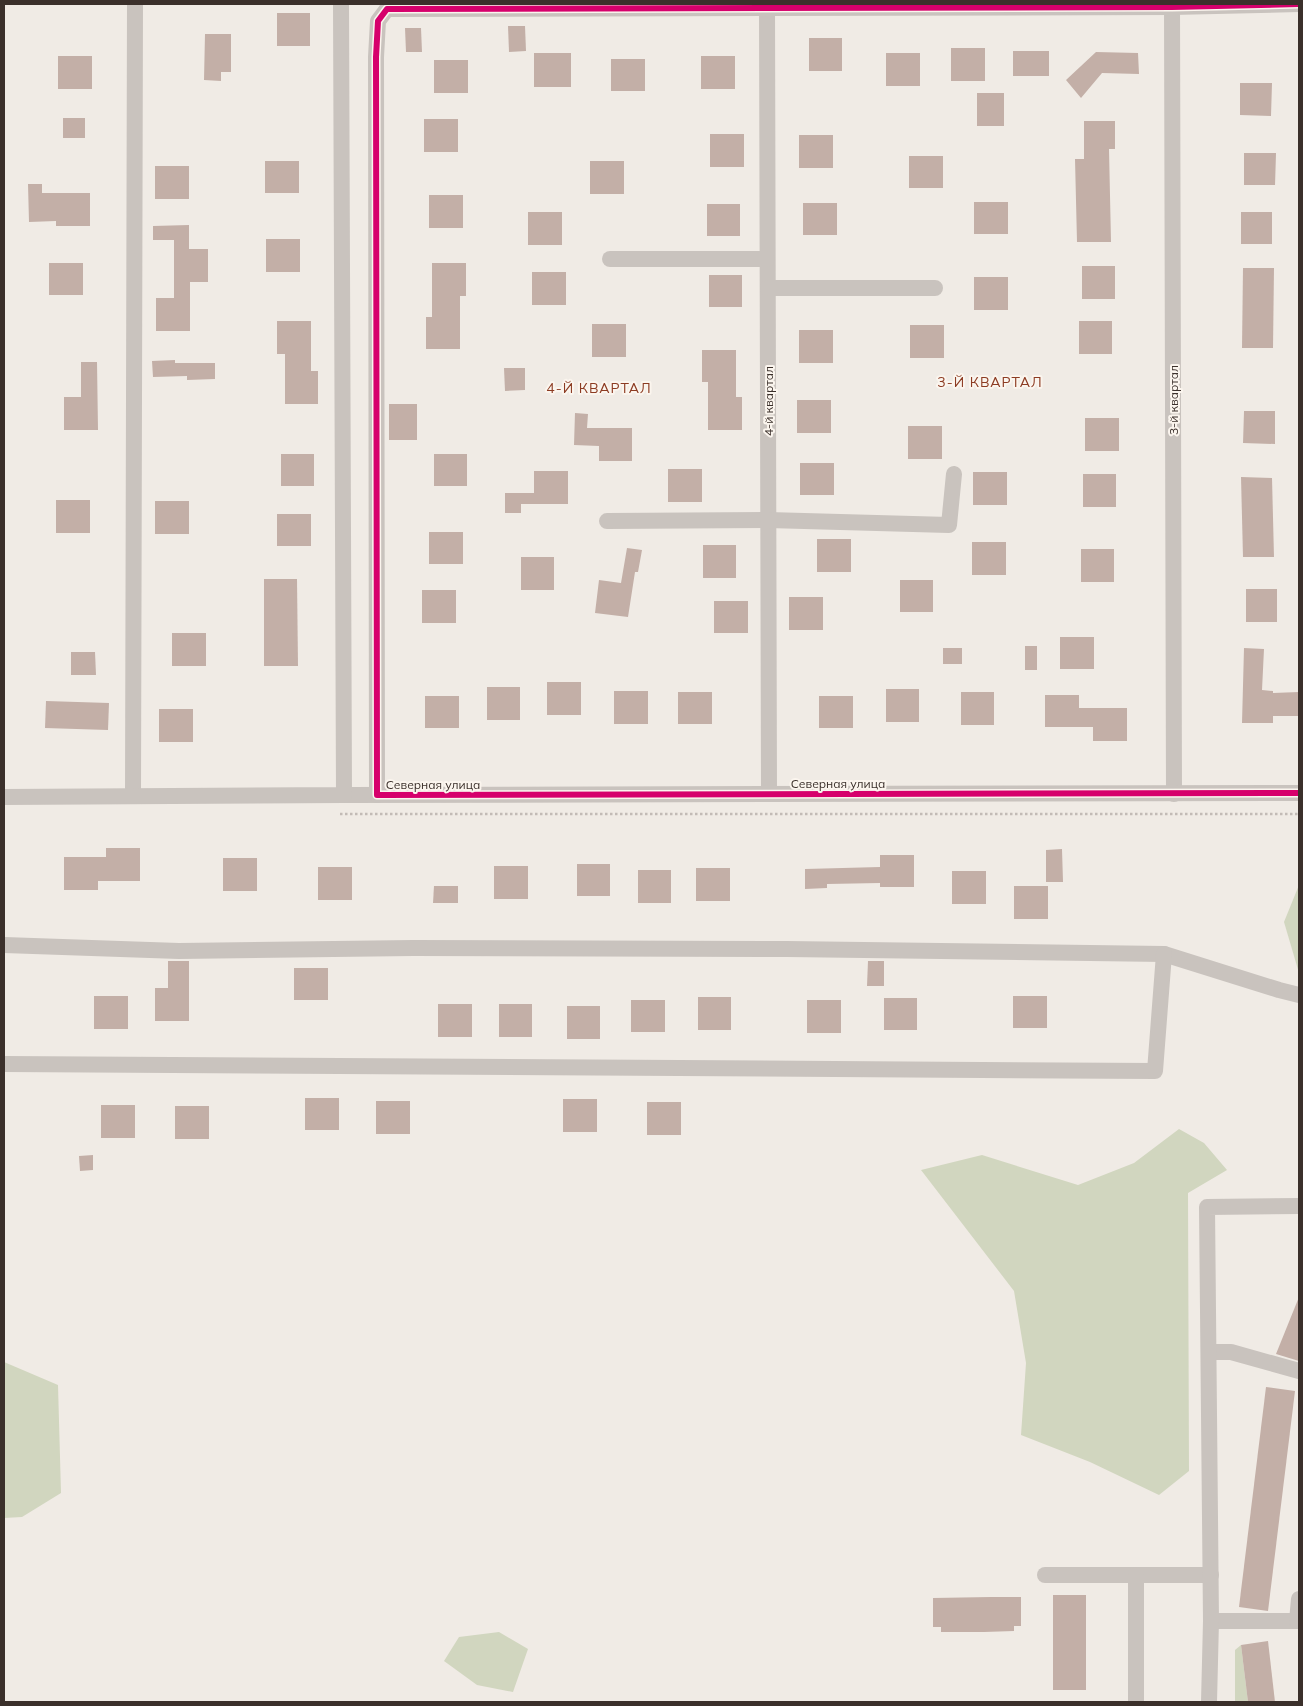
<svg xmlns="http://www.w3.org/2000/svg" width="1303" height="1706" font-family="Mulish,sans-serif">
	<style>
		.green { fill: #d1d6bf }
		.building { fill: #c3afa7 }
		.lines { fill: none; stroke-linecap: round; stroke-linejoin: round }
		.path { stroke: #c2bbb6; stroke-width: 2.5; stroke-dasharray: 2.5 2.5; stroke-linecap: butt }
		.minor { stroke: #c9c3be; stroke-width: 16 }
		.cycleway-casing { stroke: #fbf5ee; stroke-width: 9 }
		.cycleway { stroke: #d6006c; stroke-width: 6 }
		.labels { text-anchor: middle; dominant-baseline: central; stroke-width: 4; stroke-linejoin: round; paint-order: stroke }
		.street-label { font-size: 12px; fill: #3b302b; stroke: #fbf5ee }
		.neighbourhood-label { font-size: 14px; letter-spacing: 1px; fill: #8c3b22; stroke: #fbf5ee }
	</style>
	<rect width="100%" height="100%" fill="#f0ebe5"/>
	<g class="green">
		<path d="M1299,885V973L1284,922Z"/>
		<path d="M1179,1129L1204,1143L1227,1170L1188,1193L1189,1471L1159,1495L1090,1462L1021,1435L1026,1363L1014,1291L921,1170L982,1155L1078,1185L1134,1163Z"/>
		<path d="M4,1362L58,1385L61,1493L22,1517L4,1518Z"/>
		<path d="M499,1632L528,1649L513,1692L477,1685L444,1661L459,1637Z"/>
		<path d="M1241,1645L1248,1702H1235V1650Z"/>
	</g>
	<g class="building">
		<rect x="277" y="13" width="33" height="33"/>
		<path d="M508,26H525L526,51L509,52Z"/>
		<path d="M405,28H421L422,52H406Z"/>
		<path d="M205,34H231V72H221V81L204,80Z"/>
		<rect x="809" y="38" width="33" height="33"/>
		<rect x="951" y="48" width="34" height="33"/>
		<rect x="1013" y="51" width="36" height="25"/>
		<path d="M1096,52L1138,53L1139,74L1102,73L1081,98L1066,80Z"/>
		<rect x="534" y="53" width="37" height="34"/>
		<rect x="886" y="53" width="34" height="33"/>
		<rect x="58" y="56" width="34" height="33"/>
		<rect x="701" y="56" width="34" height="33"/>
		<rect x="611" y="59" width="34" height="32"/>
		<rect x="434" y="60" width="34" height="33"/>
		<path d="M1240,83H1272L1271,116L1240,115Z"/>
		<rect x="977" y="93" width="27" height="33"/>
		<rect x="63" y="118" width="22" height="20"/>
		<rect x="424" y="119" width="34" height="33"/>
		<path d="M1084,121H1115V149H1109L1111,242H1077L1075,159H1084Z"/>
		<rect x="710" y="134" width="34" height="33"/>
		<rect x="799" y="135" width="34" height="33"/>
		<path d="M1244,153H1276L1275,185H1244Z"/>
		<rect x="909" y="156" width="34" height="32"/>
		<rect x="265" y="161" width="34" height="32"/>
		<rect x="590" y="161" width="34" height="33"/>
		<rect x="155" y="166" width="34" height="33"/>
		<path d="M28,184H42V193H90V226H56V221L29,222Z"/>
		<rect x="429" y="195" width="34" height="33"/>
		<rect x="974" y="202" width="34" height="32"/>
		<rect x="803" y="203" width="34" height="32"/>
		<rect x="707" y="204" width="33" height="32"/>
		<rect x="528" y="212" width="34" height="33"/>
		<rect x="1241" y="212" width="31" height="32"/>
		<path d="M189,225V249H208V282H190V331H156V298H174V240H153V226Z"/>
		<rect x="266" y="239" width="34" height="33"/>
		<rect x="49" y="263" width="34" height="32"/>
		<path d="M432,263H466V296H460V349H426V317H432Z"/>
		<rect x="1082" y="266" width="33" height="33"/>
		<path d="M1243,268H1274L1273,348H1242Z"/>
		<rect x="532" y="272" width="34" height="33"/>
		<rect x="709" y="275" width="33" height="32"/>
		<rect x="974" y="277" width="34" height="33"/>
		<path d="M277,321H311V371H318V404H285V354H277Z"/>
		<rect x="1079" y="321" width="33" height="33"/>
		<rect x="592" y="324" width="34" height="33"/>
		<rect x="910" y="325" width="34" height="33"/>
		<rect x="799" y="330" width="34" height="33"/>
		<path d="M702,350H736V397H742V430H708V382H702Z"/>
		<path d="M175,360V363H215V379L187,380V376L153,377L152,361Z"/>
		<path d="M81,362H97L98,430H64V397H81Z"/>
		<path d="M504,368H525V390L505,391Z"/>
		<rect x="797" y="400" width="34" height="33"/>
		<rect x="389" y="404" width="28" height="36"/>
		<path d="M1244,411H1275V444L1243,443Z"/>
		<path d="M575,413L588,414L587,428H632V461H599V446L574,445Z"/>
		<rect x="1085" y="418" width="34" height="33"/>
		<rect x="908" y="426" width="34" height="33"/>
		<rect x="281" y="454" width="33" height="32"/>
		<rect x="434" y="454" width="33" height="32"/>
		<rect x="800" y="463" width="34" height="32"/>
		<rect x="668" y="469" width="34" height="33"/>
		<path d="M534,471H568V504H521V513H505V493H534Z"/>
		<rect x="973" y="472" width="34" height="33"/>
		<rect x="1083" y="474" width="33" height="33"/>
		<path d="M1241,477L1272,478L1274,557H1243Z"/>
		<rect x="56" y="500" width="34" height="33"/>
		<rect x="155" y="501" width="34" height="33"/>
		<rect x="277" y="514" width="34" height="32"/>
		<rect x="429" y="532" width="34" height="32"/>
		<rect x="817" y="539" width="34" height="33"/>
		<rect x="972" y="542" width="34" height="33"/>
		<rect x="703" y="545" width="33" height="33"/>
		<path d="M627,548L642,550L638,572H635L628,617L595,613L599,580L621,583Z"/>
		<rect x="1081" y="549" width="33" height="33"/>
		<rect x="521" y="557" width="33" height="33"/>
		<path d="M264,579H297L298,666H264Z"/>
		<rect x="900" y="580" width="33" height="32"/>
		<rect x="1246" y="589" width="31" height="33"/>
		<rect x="422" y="590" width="34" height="33"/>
		<rect x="789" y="597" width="34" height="33"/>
		<rect x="714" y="601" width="34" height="32"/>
		<rect x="172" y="633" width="34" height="33"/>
		<rect x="1060" y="637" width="34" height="32"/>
		<rect x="1025" y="646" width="12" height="24"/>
		<rect x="943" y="648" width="19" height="16"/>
		<path d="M1244,648L1264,649L1262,690L1273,691V693L1299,692V716H1273V723H1242Z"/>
		<path d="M71,652H95L96,675H71Z"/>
		<rect x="547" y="682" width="34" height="33"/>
		<rect x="487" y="687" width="33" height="33"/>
		<rect x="886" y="689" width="33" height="33"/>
		<rect x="614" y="691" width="34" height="33"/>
		<rect x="678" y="692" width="34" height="32"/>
		<rect x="961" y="692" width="33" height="33"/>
		<path d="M1045,695H1079V708H1127V741H1093V727H1045Z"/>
		<rect x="425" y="696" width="34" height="32"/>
		<rect x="819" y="696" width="34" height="32"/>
		<path d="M46,701L109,703L108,730L45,728Z"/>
		<rect x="159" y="709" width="34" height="33"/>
		<path d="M106,848H140V881H98V890H64V857H106Z"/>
		<path d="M1062,849L1063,882H1046V850Z"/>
		<path d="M880,855H914V887H880V883L827,884V888L805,889V869L880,867Z"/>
		<rect x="223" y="858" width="34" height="33"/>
		<rect x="577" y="864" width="33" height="32"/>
		<rect x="494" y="866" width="34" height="33"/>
		<rect x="318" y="867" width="34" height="33"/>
		<rect x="696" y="868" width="34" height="33"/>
		<rect x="638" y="870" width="33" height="33"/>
		<rect x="952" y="871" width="34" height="33"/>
		<path d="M434,886H458V903H433Z"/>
		<rect x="1014" y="886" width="34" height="33"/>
		<path d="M168,961H189V1021H155V988H168Z"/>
		<path d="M868,961H884V986H867Z"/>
		<rect x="294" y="968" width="34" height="32"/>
		<rect x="94" y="996" width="34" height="33"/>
		<rect x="1013" y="996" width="34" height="32"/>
		<rect x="698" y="997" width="33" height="33"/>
		<rect x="884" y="998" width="33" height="32"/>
		<rect x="631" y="1000" width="34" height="32"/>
		<rect x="807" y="1000" width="34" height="33"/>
		<rect x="438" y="1004" width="34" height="33"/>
		<rect x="499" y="1004" width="33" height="33"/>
		<rect x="567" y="1006" width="33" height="33"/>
		<rect x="305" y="1098" width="34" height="32"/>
		<rect x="563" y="1099" width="34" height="33"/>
		<rect x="376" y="1101" width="34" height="33"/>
		<rect x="647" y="1102" width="34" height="33"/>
		<rect x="101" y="1105" width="34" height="33"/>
		<rect x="175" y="1106" width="34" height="33"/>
		<path d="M93,1155V1170L80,1171L79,1156Z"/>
		<path d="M1299,1297V1361L1276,1354Z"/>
		<path d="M1266,1387L1295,1391L1268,1611L1239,1607Z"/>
		<rect x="1053" y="1595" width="33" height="95"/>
		<path d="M991,1597H1021V1626H1014V1631L984,1632H941V1627H933V1598Z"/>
		<path d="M1268,1641L1275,1702H1248L1241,1645Z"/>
	</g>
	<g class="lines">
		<path class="path" d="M340,814H1299"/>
		<g class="minor">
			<path d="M1172,7L1174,794"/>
			<path d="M767,8L769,794"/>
			<path d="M610,259H767"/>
			<path d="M768,288H935"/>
			<path d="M607,521L768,520L949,525L954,474"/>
			<path d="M344,795L1299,793"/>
			<path d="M377,795L376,57L378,21L387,9L1172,7L1299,4"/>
			<path d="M133,796L135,4"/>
			<path d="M4,797L344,795L341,4"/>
			<path d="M4,945L179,951L413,948L787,949L1164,954L1279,990L1299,995"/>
			<path d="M4,1064L1155,1071L1164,954"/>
			<path d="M1209,1352H1231L1299,1371"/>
			<path d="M1045,1575H1211"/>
			<path d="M1136,1575V1702"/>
			<path d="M1211,1621H1299"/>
			<path d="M1297,1621L1299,1599"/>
			<path d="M1209,1702L1211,1621L1207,1207L1299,1206"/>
		</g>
		<g class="cycleway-casing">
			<path id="cycleway" d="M1299,4L1172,7L387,9L378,21L376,57L377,795L1299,793"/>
		</g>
		<use href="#cycleway" class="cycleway"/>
	</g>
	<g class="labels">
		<g class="street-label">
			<text transform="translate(1173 400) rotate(-90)">3-й квартал</text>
			<text transform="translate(768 401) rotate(-90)">4-й квартал</text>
			<text x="838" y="783">Северная улица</text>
			<text x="433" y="784">Северная улица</text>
		</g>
		<g class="neighbourhood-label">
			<text x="990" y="382">3-Й КВАРТАЛ</text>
			<text x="599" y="388">4-Й КВАРТАЛ</text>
		</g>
	</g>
	<rect width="1303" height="1706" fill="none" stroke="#3b302b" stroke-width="10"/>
</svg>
